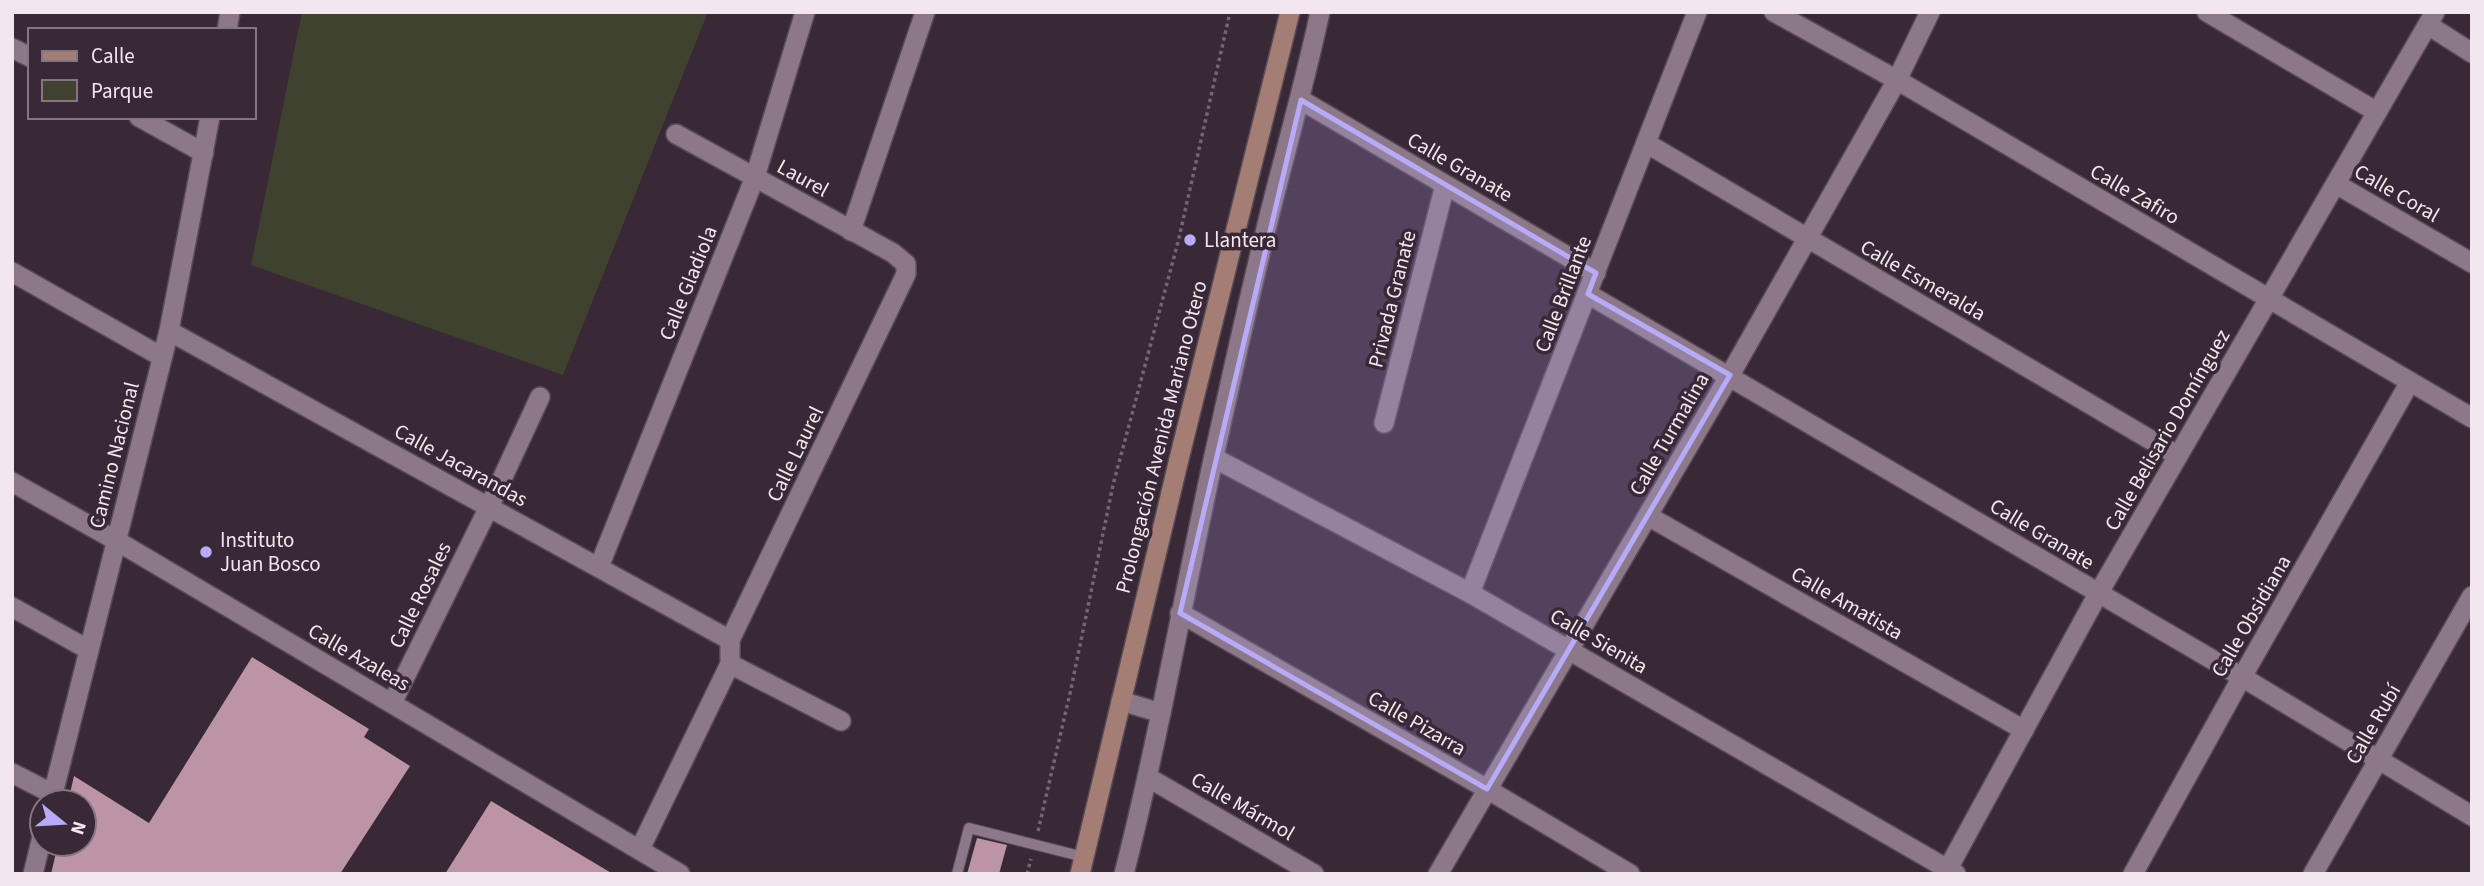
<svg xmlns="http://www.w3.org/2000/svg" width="2484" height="886" font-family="'Source Sans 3',sans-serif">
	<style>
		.green { fill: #3e422f }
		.building { fill: #bc94a6 }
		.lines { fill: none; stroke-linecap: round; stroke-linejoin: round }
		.service-casing { stroke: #574955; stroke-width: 12 }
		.minor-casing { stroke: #574955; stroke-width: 22 }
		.tertiary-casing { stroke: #574955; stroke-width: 22 }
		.secondary-casing { stroke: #574955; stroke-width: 22 }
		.path { stroke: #746572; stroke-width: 3.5; stroke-dasharray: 3.5 3.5; stroke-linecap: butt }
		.service { stroke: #8c7889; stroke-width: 10 }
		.minor { stroke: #8c7889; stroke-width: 19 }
		.tertiary { stroke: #8c7889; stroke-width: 19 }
		.secondary { stroke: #a47d74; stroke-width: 19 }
		.marked { fill: #b7abf8; fill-opacity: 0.2; stroke: #b7abf8; stroke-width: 5; stroke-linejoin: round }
		.poi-dot { fill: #b7abf8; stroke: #392937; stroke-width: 2.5 }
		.labels { text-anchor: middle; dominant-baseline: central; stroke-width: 7; stroke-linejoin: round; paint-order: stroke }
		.street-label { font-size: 21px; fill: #f2e7f0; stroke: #392937 }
		.poi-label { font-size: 21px; fill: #f2e7f0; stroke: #392937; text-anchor: start }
	</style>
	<rect width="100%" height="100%" fill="#392937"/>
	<path class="green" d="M302,12H708L563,375L251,265Z"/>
	<g class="building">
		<path d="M252,657L369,729L364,737L410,766L340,874H51L58,844H84V802H68L74,776L149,823Z"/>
		<path d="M491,801L613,874H445Z"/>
		<path d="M977,838L1007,845L999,874H967Z"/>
	</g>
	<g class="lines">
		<g class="service-casing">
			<path id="service" d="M957,874L969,828L1084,857"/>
		</g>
		<g class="minor-casing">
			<g id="minor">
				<path d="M1774,12L1897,80L2472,418"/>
				<path d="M2207,12L2377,112"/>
				<path d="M2428,25L2472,53"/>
				<path d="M227,30L230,12"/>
				<path d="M12,48L30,57"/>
				<path d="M1301,100L1596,273"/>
				<path d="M139,117L204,153"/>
				<path d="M1646,143L2178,456"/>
				<path d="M2336,184L2472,263"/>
				<path d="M851,231L925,12"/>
				<path d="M12,272L162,357"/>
				<path d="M1588,294L2242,677L2472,816"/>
				<path d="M169,331L730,640"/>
				<path d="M1384,423L1445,185"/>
				<path d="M1214,458L1470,593L1956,874"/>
				<path d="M12,482L117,541L680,874"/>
				<path d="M1648,516L2024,730"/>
				<path d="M599,567L755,177L805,12"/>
				<path d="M1470,593L1697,12"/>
				<path d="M12,607L89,650"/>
				<path d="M1180,613L1487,789L1630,874"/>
				<path d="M730,664L841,721"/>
				<path d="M1121,701L1161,713"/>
				<path d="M392,703L489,507L540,397"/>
				<path d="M12,773L53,794"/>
				<path d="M1149,778L1314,874"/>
				<path d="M51,802L169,331L210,117"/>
				<path d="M640,849L730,664V640L906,274V264L893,253L676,134"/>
				<path d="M33,874L42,837"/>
				<path d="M1124,874C1159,737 1183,598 1213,460C1235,362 1256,263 1282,166C1295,115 1309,64 1320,12"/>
				<path d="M1438,874L1730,375L1897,80L1930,12"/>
				<path d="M2133,874L2242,677L2410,382"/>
				<path d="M2313,874L2472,596"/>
			</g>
		</g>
		<g class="tertiary-casing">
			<path id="tertiary" d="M1945,874L2098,594L2435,12"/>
		</g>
		<g class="secondary-casing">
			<path id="secondary" d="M1080,874L1179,459L1290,12"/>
		</g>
		<g class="path">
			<path d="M1038,831L1071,689L1113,485L1178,242L1230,12"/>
			<path d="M1027,874L1031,859"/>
		</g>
		<use href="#service" class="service"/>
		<use href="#minor" class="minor"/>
		<use href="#tertiary" class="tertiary"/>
		<use href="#secondary" class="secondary"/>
	</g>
	<path class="marked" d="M1301,100L1596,273L1588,294L1730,375L1487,789L1180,613Z"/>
	<g class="poi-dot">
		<circle cx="1190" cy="240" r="7"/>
		<circle cx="206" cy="552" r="7"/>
	</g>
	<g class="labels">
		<g class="street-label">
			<text transform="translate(1460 167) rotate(30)">Calle Granate</text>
			<text transform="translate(803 178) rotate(29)">Laurel</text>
			<text transform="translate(2397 193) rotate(30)">Calle Coral</text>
			<text transform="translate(2135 194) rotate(30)">Calle Zafiro</text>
			<text transform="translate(1923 280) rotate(30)">Calle Esmeralda</text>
			<text transform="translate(688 283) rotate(-68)">Calle Gladiola</text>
			<text transform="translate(1563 294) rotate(-69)">Calle Brillante</text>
			<text transform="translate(1392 299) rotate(-76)">Privada Granate</text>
			<text transform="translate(2167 430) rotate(-60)">Calle Belisario Domínguez</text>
			<text transform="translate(1669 434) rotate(-60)">Calle Turmalina</text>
			<text transform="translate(1161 437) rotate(-76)">Prolongación Avenida Mariano Otero</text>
			<text transform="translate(795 454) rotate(-64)">Calle Laurel</text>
			<text transform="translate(114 455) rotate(-76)">Camino Nacional</text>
			<text transform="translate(461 465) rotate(29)">Calle Jacarandas</text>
			<text transform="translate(2042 534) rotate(31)">Calle Granate</text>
			<text transform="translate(420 595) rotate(-64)">Calle Rosales</text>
			<text transform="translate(1847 603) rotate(30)">Calle Amatista</text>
			<text transform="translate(2251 616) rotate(-60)">Calle Obsidiana</text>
			<text transform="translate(1599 641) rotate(30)">Calle Sienita</text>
			<text transform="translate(359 657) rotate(30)">Calle Azaleas</text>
			<text transform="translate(1417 723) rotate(30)">Calle Pizarra</text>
			<text transform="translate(2373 724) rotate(-60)">Calle Rubí</text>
			<text transform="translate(1243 806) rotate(30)">Calle Mármol</text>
		</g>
		<g class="poi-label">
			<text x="1204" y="240">Llantera</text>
			<text x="220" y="540">Instituto<tspan x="220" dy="24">Juan Bosco</tspan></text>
		</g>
	</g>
	<rect width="2484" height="886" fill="none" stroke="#f2e7f0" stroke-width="28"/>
	<rect x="28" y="28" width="228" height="91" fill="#392937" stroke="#837581" stroke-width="2"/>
	<rect x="42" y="51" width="35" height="10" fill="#a47d74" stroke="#837581" stroke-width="2"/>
	<text x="91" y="63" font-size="21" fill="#f2e7f0">Calle</text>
	<rect x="42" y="80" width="35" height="21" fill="#3e422f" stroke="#837581" stroke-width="2"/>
	<text x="91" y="98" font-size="21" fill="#f2e7f0">Parque</text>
	<g transform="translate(63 823) rotate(108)"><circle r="33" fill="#392937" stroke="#837581" stroke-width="2"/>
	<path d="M0-5L12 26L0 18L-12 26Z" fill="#b7abf8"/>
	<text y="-10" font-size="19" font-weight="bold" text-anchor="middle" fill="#f2e7f0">N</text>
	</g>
</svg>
